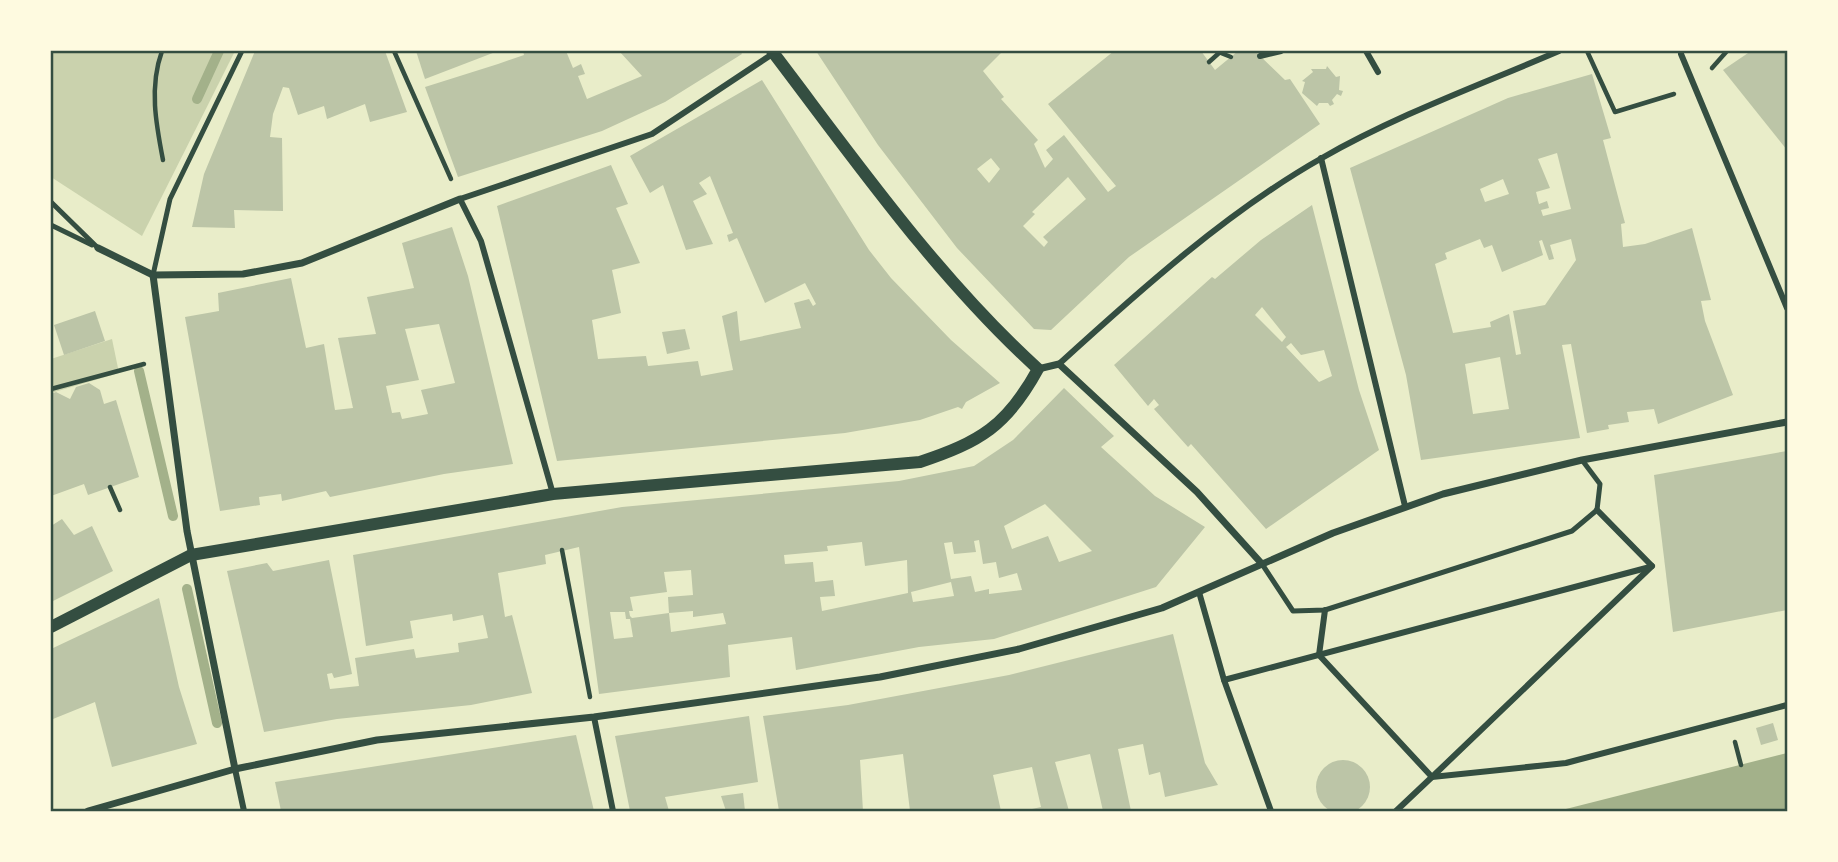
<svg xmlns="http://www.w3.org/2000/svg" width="1838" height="862" font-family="Rubik,sans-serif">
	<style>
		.green { fill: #cad2ad }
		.water { fill: #a3b18a }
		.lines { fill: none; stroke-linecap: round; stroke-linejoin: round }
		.stream { stroke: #a3b18a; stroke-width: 10 }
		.building { fill: #bcc5a7; fill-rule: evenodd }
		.path { stroke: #344e41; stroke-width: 4.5 }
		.service { stroke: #344e41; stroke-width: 5 }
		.pedestrian { stroke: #344e41; stroke-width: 6 }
		.minor { stroke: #344e41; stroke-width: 7 }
		.tertiary { stroke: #344e41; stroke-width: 12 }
		.neatline { fill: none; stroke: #344e41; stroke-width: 2.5 }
	</style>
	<rect width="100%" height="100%" fill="#e9edc9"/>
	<g class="green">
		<path d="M51,51H235L142,236L51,177Z"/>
		<path d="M112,339L119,373L51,393V359Z"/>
	</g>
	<path class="water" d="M1787,753V811H1558Z"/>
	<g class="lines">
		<g class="stream">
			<path d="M197,99L219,51"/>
			<path d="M139,371L173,516"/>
			<path d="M187,589L217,723"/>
		</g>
	</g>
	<g class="building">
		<path d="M255,51H385L407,112L370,122L365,104L327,119L324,106L298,115L289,88L283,87L273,114L270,137L282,138L283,211L234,210L235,228L192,227L204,174Z"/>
		<path d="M416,51H498L425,79Z"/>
		<path d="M523,51H566L573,68L581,64L585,74L578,76L587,99L642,76L619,51H740L742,54L665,102L602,131L458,177L425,87L498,64L524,55Z"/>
		<path d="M816,51H1003L983,71L1004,97L1001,99L1038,140L1034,144L1045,168L1053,159L1046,150L1064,135L1108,192L1116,186L1048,104L1114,51H1201L1215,70L1238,51H1255L1285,80L1290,79L1320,124L1129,257L1051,330L1034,329L957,248L878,145ZM991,158L1000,169L989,183L977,169ZM1068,177L1086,199L1043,237L1048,242L1044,247L1023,226L1035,214L1032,212Z"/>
		<path d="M1751,51H1787V150L1723,70Z"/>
		<path d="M1327,66L1336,77L1340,76L1339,90L1343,91L1341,96L1337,94L1332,100L1334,104L1330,106L1328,103H1319L1317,106L1302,93L1305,82L1302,81L1313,72L1311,69H1326Z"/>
		<path d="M1592,74L1611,138L1603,140L1625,223L1621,224L1623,247L1645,244L1692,228L1711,300L1701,301L1705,321L1733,395L1658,424L1654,409L1627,412L1629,422L1608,425L1609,429L1587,433L1571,344L1562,345L1580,438L1421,460L1406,375L1350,168L1508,98ZM1557,153L1571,209L1543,216L1541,210L1549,208L1547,201L1539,204L1536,192L1550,188L1538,159ZM1503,179L1509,194L1485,202L1480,189ZM1480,239L1484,248L1492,245L1502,272L1543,255L1539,241L1542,240L1549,260L1554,259L1550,245L1571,239L1576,260L1545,305L1513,311L1521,354L1516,355L1509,314L1490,322L1491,327L1453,333L1435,264L1447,259L1445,253ZM1500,357L1509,409L1473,414L1465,364Z"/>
		<path d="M762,80L869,250L891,278L951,340L1000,383L966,402L962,409L958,407L920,420L845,433L557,461L497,206L611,165L628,204L616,208L640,263L612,270L621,313L592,320L598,359L646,356L648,366L698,361L701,376L733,370L722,316L737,311L740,341L801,328L794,303L809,299L813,306L816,304L805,283L765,303L737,238L729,242L727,235L733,233L710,176L699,183L707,194L693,201L713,244L686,250L663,185L650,193L630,156Z"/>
		<path d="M1312,205L1359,390L1379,450L1266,529L1191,444L1188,447L1154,409L1159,405L1154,399L1148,406L1114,365L1212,277L1215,279L1261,240ZM1262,307L1286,337L1282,342L1255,315ZM1291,343L1301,355L1324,350L1332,376L1319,382L1286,347Z"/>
		<path d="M452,227L468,276L513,464L444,474L330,497L326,491L282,501L281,494L259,497L260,505L220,511L185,317L219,311L218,293L291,278L306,348L324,344L335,410L353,408L338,338L376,334L367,297L414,288L402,243ZM439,324L455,383L421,390L428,414L402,419L400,412L392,413L386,386L419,380L405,329Z"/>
		<path d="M95,311L105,341L64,355L54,325Z"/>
		<path d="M685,329L690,349L667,354L662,332Z"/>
		<path d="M89,383L100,390L104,404L116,400L139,477L88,495L84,484L51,496V394L56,392L70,399L76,387Z"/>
		<path d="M1064,388L1114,436L1101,447L1155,496L1205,527L1156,587L994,639L919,647L796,670L792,637L728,645L730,677L599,694L579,547L545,555L546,564L498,573L505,617L512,615L532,693L471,705L337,719L264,732L227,571L267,563L273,571L329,560L352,674L334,678L332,673L327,674L330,689L359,686L355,658L414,649L416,658L459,652L458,643L488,638L483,615L453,621L452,614L410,621L413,638L366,646L353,555L622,507L899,481L974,466L1013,440ZM1045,504L1092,551L1059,562L1048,536L1012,549L1004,526ZM979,540L983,564L996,562L999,578L1017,573L1022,590L989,594V589L975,592L971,576L951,579L944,543L952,542L954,554L976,552L974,541ZM862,542L865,566L907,560L908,593L822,611L820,597L835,596L833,580L815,582L813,562L785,564L784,555L828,551L827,546ZM691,570L693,595L668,597L669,613L693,611V617L723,613L726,624L671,632L669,613L632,618L630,616L629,611H633L630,597L667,592L664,572ZM951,582L954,596L913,602L911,592ZM610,612H625L626,619H630L633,637L614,639Z"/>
		<path d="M1787,451V610L1673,632L1654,475Z"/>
		<path d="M62,519L74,535L92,526L113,571L51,602V526Z"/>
		<path d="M159,598L179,687L197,744L112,767L95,702L53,719L51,715V649Z"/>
		<path d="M1173,634L1205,763L1218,785L1165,797L1160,772L1149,775L1143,744L1118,749L1131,811H1103L1090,754L1055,762L1069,811H1023L1041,807L1032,767L993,775L1001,811H910L903,754L860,760L863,811H779L763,716L848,705L1009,675Z"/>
		<path d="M749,716L758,782L665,797L669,811H630L615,736Z"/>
		<path d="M1773,723L1778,740L1761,745L1756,728Z"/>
		<path d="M576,735L594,811H281L275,782Z"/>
		<circle cx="1343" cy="787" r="27"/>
		<path d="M743,793L745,811H726L721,796Z"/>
	</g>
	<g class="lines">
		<g class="path">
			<path d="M162,51C149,87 156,124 163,160"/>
			<path d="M394,51L451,179"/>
			<path d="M1216,51L1231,57"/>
			<path d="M1587,51L1615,112L1674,94"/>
			<path d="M1209,62L1219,53"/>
			<path d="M1712,68L1727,51"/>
			<path d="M51,389L144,364"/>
			<path d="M110,487L120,510"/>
			<path d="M562,550L590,697"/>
			<path d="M1735,742L1741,765"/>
		</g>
		<g class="service">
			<path d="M51,202L98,248"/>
			<path d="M51,225L92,245"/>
			<path d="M153,275L170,199L242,51"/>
			<path d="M1262,564L1293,611L1325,610L1572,531L1597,510L1600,484L1582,460"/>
		</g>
		<g class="pedestrian">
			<path d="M1366,51L1378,72"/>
			<path d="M1681,54L1787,308"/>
			<path d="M1260,56L1281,51"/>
			<path d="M1321,158L1405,506"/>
			<path d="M1059,364C1138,292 1228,211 1322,158C1397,115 1480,85 1559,51"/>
			<path d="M553,494L481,241L460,199L652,134L774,53"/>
			<path d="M1597,510L1652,566"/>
			<path d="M1199,592L1224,680L1271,811"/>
			<path d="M1325,610L1319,655L1432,777L1652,566"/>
			<path d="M1224,680L1650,567"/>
			<path d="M594,717L613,811"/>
			<path d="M235,769L244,811"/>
			<path d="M1396,811L1432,777L1566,763L1787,705"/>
		</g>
		<g class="minor">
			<path d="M98,248L153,275L243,274L302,263L460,199"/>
			<path d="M153,275L187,531L235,769"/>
			<path d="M1038,369L1059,364L1197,492L1262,564"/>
			<path d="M88,811L235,769L377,740L594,717L880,677L1019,649L1162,608L1333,533L1443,494L1582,460L1787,422"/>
		</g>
		<path class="tertiary" d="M51,627L191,555L553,494L920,462C980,442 1007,426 1038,369C936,276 855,160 772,51"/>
	</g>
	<rect width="1838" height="862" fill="none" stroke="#fefae0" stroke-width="105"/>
	<rect x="52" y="52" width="1734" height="758" class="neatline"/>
</svg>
